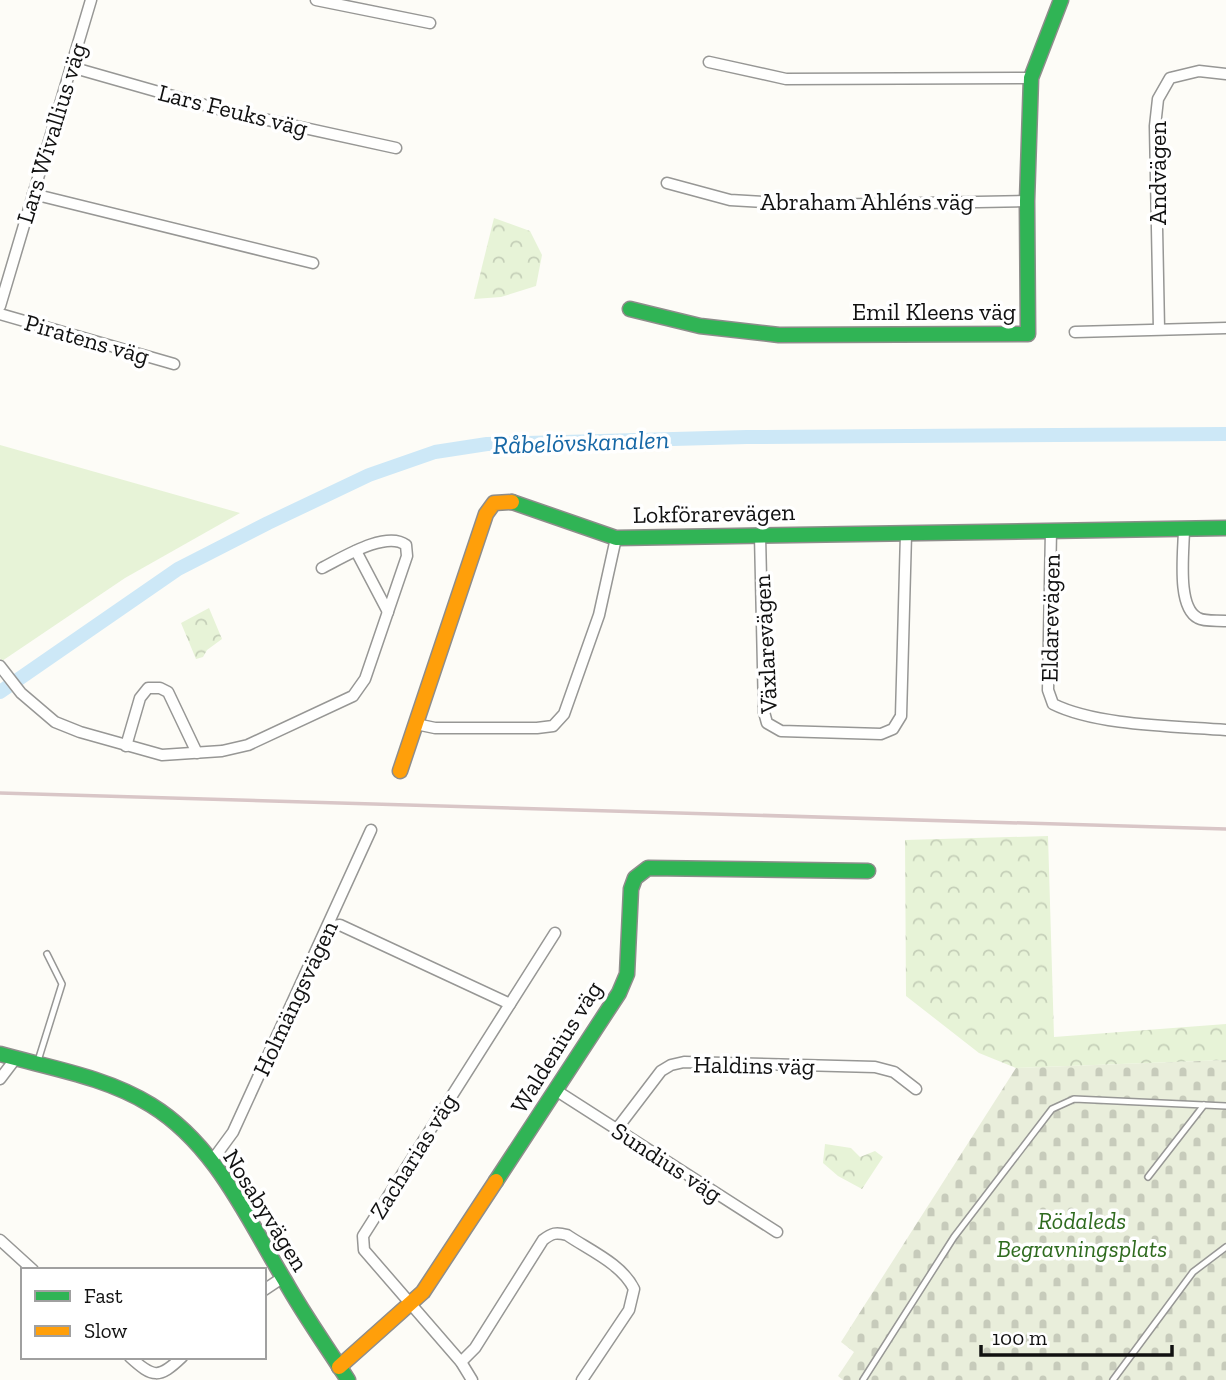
<svg xmlns="http://www.w3.org/2000/svg" width="1226" height="1380" font-family="'Zilla Slab',serif">
	<style>
		.cemetery { fill: url(#cemetery-stones) }
		.park { fill: url(#park-crowns) }
		.garden { fill: #e7f3d7 }
		.lines { fill: none; stroke-linecap: round; stroke-linejoin: round }
		.canal { stroke: #cde8f7; stroke-width: 14 }
		.lane-casing { stroke: #979795; stroke-width: 8 }
		.street-casing { stroke: #979795; stroke-width: 13 }
		.fast-casing { stroke: #8e8d8b; stroke-width: 17 }
		.slow-casing { stroke: #8e8d8b; stroke-width: 17 }
		.lane { stroke: #fffffe; stroke-width: 5 }
		.street { stroke: #fffffe; stroke-width: 10 }
		.fast { stroke: #30b455; stroke-width: 14 }
		.slow { stroke: #ff9f0a; stroke-width: 14 }
		.rail { stroke: #d9c6c7; stroke-width: 3.5 }
		.labels { text-anchor: middle; dominant-baseline: central; stroke-width: 7; stroke-linejoin: round; paint-order: stroke }
		.street-label { font-size: 24px; fill: #111; stroke: #fff }
		.park-label { font-size: 24px; font-style: italic; fill: #2f6b1f; stroke: #fff }
		.water-label { font-size: 26px; font-style: italic; fill: #1768a6; stroke: #fff }
	</style>
	<defs>
		<pattern id="cemetery-stones" width="16" height="16" patternUnits="userSpaceOnUse" patternTransform="scale(1.75)"><rect width="16" height="16" fill="#e9eedb"/><path d="M2 7V4a2 2 0 0 1 4 0v3zM10 15v-3a2 2 0 0 1 4 0v3z" fill="#c7cbbb"/></pattern>
		<pattern id="park-crowns" width="20" height="18" patternUnits="userSpaceOnUse" patternTransform="scale(1.75)"><rect width="20" height="18" fill="#e7f3d7"/><path d="M2 6a3 3 0 1 1 6 0M12 15a3 3 0 1 1 6 0" fill="none" stroke="#c5cfb8"/></pattern>
	</defs>
	<rect width="100%" height="100%" fill="#fdfcf7"/>
	<path class="cemetery" d="M1226,1060V1380H843L838,1376L854,1352L841,1342L1016,1068Z"/>
	<g class="park">
		<path d="M494,218L530,231L542,255L536,286L501,297L474,299Z"/>
		<path d="M209,608L222,639L207,650L203,657L196,659L181,623Z"/>
		<path d="M1048,836L1054,1037L1226,1024V1060L1016,1068L979,1053L906,996L905,840Z"/>
		<path d="M825,1144L851,1148L860,1157L875,1151L883,1157L862,1189L838,1176L823,1163Z"/>
	</g>
	<path class="garden" d="M0,445L240,513L125,578L2,661L0,658Z"/>
	<g class="lines">
		<path class="canal" d="M0,692L178,569L268,523L369,475L435,452L487,444L747,437L1226,434"/>
		<g class="lane-casing">
			<g id="lane">
				<path d="M37,1064L62,984L47,954"/>
				<path d="M1148,1177L1204,1105"/>
				<path d="M863,1380L954,1237L1052,1109L1074,1099L1226,1106"/>
				<path d="M1113,1380L1193,1272L1226,1247"/>
			</g>
		</g>
		<g class="street-casing">
			<g id="street">
				<path d="M316,0L430,23"/>
				<path d="M709,62L786,79L1031,78"/>
				<path d="M71,67L222,110L396,148"/>
				<path d="M667,183L730,200L816,205L1027,201"/>
				<path d="M33,194L313,263"/>
				<path d="M0,306L91,0"/>
				<path d="M0,314L174,364"/>
				<path d="M1159,329L1155,126L1158,99L1170,78L1199,71L1226,74"/>
				<path d="M1075,332L1226,328"/>
				<path d="M1184,528C1184,550 1176,607 1198,618C1205,622 1218,620 1226,621"/>
				<path d="M1051,530L1048,690L1053,704C1097,726 1176,726 1226,730"/>
				<path d="M760,535L764,712L767,723L781,731L881,734L893,729L901,716L906,534"/>
				<path d="M356,551L388,612"/>
				<path d="M0,666L21,693L55,722L80,732L162,755L222,751L248,745L353,696L365,679L407,556L406,545C386,530 342,558 322,568"/>
				<path d="M416,724L435,728H537L553,726L564,714L599,615L616,538"/>
				<path d="M126,746L140,698L148,688H160L168,692L197,753"/>
				<path d="M328,927L340,925L510,1004"/>
				<path d="M0,1079L16,1058"/>
				<path d="M557,1091L777,1232"/>
				<path d="M616,1130L661,1071L671,1065L684,1062L875,1067L894,1072L916,1089"/>
				<path d="M211,1162L233,1132L371,830"/>
				<path d="M0,1240L33,1270"/>
				<path d="M264,1290L282,1278"/>
				<path d="M130,1357C153,1378 159,1379 182,1357"/>
				<path d="M461,1362L475,1348L543,1240C552,1233 556,1232 567,1235C589,1250 622,1264 634,1289L629,1310L582,1380"/>
				<path d="M472,1380L461,1362L364,1250L363,1236L555,933"/>
			</g>
		</g>
		<g class="fast-casing">
			<g id="fast">
				<path d="M630,309L700,326L779,335L1028,334L1027,201L1031,78L1061,0"/>
				<path d="M512,502L616,538L1226,528"/>
				<path d="M0,1054C50,1068 106,1077 151,1105C216,1145 247,1218 285,1281C304,1315 327,1347 348,1380"/>
				<path d="M496,1181L619,993L627,974L631,889L635,878L648,868L868,871"/>
			</g>
		</g>
		<g class="slow-casing">
			<g id="slow">
				<path d="M400,771L486,514L494,503L512,502"/>
				<path d="M339,1367L423,1292L496,1181"/>
			</g>
		</g>
		<use href="#lane" class="lane"/>
		<use href="#street" class="street"/>
		<use href="#fast" class="fast"/>
		<use href="#slow" class="slow"/>
		<path class="rail" d="M0,793L1226,829"/>
	</g>
	<g class="labels">
		<g class="street-label">
			<text transform="translate(233 110) rotate(14)">Lars Feuks väg</text>
			<text transform="translate(51 133) rotate(-73)">Lars Wivallius väg</text>
			<text transform="translate(1157 173) rotate(-90)">Andvägen</text>
			<text x="867" y="201">Abraham Ahléns väg</text>
			<text x="934" y="311">Emil Kleens väg</text>
			<text transform="translate(87 339) rotate(16)">Piratens väg</text>
			<text transform="translate(714 513) rotate(-1)">Lokförarevägen</text>
			<text transform="translate(1050 618) rotate(-89)">Eldarevägen</text>
			<text transform="translate(765 644) rotate(-93)">Växlarevägen</text>
			<text transform="translate(295 998) rotate(-65)">Holmängsvägen</text>
			<text transform="translate(556 1047) rotate(-58)">Waldenius väg</text>
			<text transform="translate(754 1065) rotate(1)">Haldins väg</text>
			<text transform="translate(413 1156) rotate(-58)">Zacharias väg</text>
			<text transform="translate(667 1162) rotate(33)">Sundius väg</text>
			<text transform="translate(266 1210) rotate(58)">Nosabyvägen</text>
		</g>
		<g class="park-label">
			<text x="1082" y="1220">Rödaleds<tspan x="1082" dy="28">Begravningsplats</tspan></text>
		</g>
		<g class="water-label">
			<text transform="translate(581 442) rotate(-2)">Råbelövskanalen</text>
		</g>
	</g>
	<rect x="21" y="1268" width="245" height="91" fill="#ffffff" stroke="#a0a0a0" stroke-width="2"/>
	<rect x="35" y="1291" width="35" height="10" fill="#30b455" stroke="#a0a0a0" stroke-width="2"/>
	<text x="84" y="1303" font-size="21" fill="#111111">Fast</text>
	<rect x="35" y="1326" width="35" height="10" fill="#ff9f0a" stroke="#a0a0a0" stroke-width="2"/>
	<text x="84" y="1338" font-size="21" fill="#111111">Slow</text>
	<path d="M981 1345v10h191v-10" fill="none" stroke="#111111" stroke-width="3.5"/>
	<text x="992" y="1345" font-size="21" fill="#111111" stroke="#ffffff" stroke-width="5" paint-order="stroke">100 m</text>
</svg>
